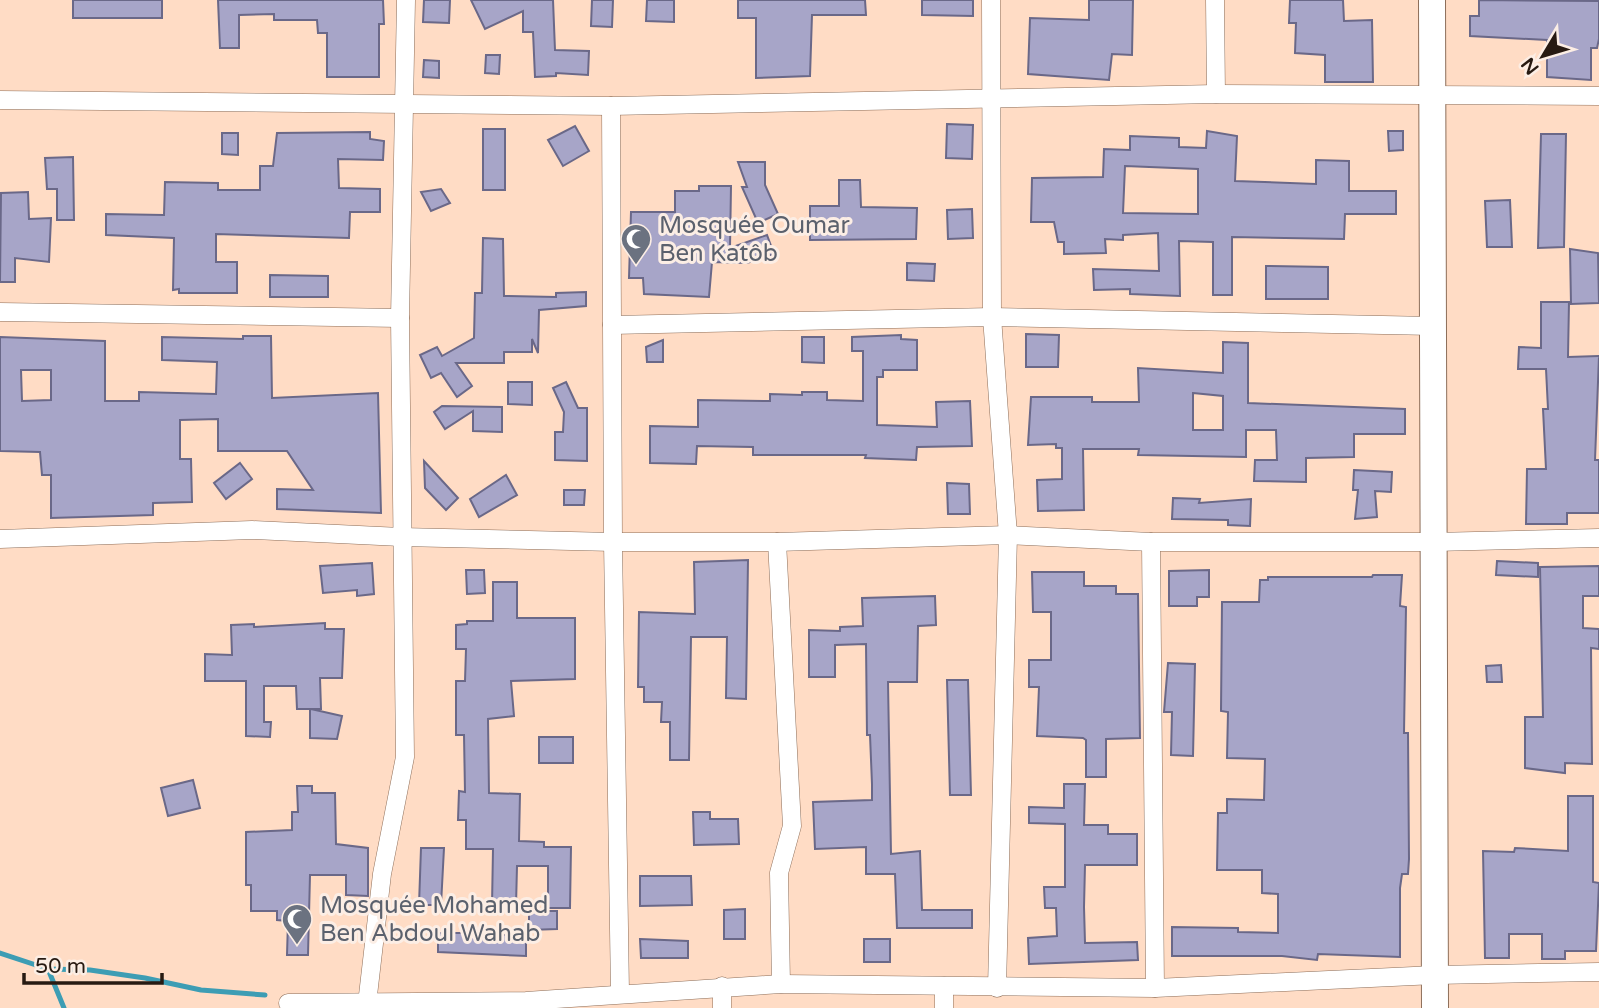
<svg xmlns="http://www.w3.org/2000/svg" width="1599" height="1008" font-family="'Varela Round',sans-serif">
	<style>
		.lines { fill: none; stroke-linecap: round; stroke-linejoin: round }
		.stream { stroke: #3d9db4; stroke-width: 5 }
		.building { fill: #a7a5c8; stroke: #6a6888; stroke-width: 2; fill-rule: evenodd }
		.street-casing { stroke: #8d6e59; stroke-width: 19 }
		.secondary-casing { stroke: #8d6e59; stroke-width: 28 }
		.street { stroke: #fff; stroke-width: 18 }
		.secondary { stroke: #fff; stroke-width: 26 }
		.labels { text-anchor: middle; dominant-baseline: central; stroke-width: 6; stroke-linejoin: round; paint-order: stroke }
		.worship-label { font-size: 24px; fill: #5b616d; stroke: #fceee5; text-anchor: start }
	</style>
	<rect width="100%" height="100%" fill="#ffdcc5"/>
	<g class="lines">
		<g class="stream">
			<path d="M0,953L48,969L64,1008"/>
			<path d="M48,969L90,970L145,978L201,990L265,995"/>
		</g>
	</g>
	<g class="building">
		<rect x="73" y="0" width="89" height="18"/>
		<path d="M218,0H383L384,24H379V77H327V33H318L317,20H274V14L239,15V48H220Z"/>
		<path d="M424,0H450L449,23L423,22Z"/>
		<path d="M471,0H553L555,50L589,51L588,75L556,73V76L535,77L533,32H523V11L485,29Z"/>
		<path d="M592,0H613L612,27L591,26Z"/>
		<path d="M647,0H674V22L646,21Z"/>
		<path d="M738,0H865L866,15H812L810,76L756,78V18H738Z"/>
		<path d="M922,0H973V16L922,15Z"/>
		<path d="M1089,0H1133L1132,55L1112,54L1109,80L1028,74L1030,18L1089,20Z"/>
		<path d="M1290,0H1343L1344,21L1372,20L1373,82H1325V55L1295,53L1296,23H1289Z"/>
		<path d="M1479,0L1599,1V39L1597,48H1591V80L1547,77V40L1470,36V16H1479Z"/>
		<path d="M486,55H500L499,74L485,73Z"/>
		<path d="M424,60L439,61V78L423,77Z"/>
		<path d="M947,124L973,125L972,159L946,158Z"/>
		<path d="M575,126L589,151L563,166L548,140Z"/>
		<rect x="483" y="129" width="22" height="61"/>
		<path d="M1207,131L1237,136L1235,181L1316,184V160L1349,161V191H1396V214H1345L1344,239L1232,237V295H1213V242L1179,241L1180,296L1130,294V289L1094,290L1093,269L1159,271L1158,233L1123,235V240L1105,239L1106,253L1064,254V242H1058L1054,222H1031L1032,178L1103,177L1104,149L1130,150V136L1179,138V147L1206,148ZM1125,166L1198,169V214L1123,213Z"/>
		<path d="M1388,131H1403V150L1389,151Z"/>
		<path d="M370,132V139L384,141L383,160L338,159L339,188L380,189V212H350L349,238L216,234V262H237V293H179V289L173,290L174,238L106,235V214L164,215L165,182L218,183V190H260V166H273L277,133Z"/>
		<path d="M222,133H238V155L222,154Z"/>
		<path d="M1541,134H1566L1564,247L1538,248Z"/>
		<path d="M73,157L74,220H57V189H47L45,158Z"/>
		<path d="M738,162H765V185L778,214L758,223L742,187H747Z"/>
		<path d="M839,180H860L861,207L917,208L916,239L810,240V206H839Z"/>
		<path d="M699,186H731L730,248L767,235L774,254L747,263L712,262L709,297L644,294L643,278H629L631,212H675V191H699Z"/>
		<path d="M441,189L450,203L431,211L421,192Z"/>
		<path d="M28,192L29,219L51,218L49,262L15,258V282H0L1,193Z"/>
		<path d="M1510,200L1512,247H1487L1485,201Z"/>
		<path d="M972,209L973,238L948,239L947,210Z"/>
		<path d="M483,238L503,239L504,296L556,297V293L586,292V306L539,310L538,353L532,339V352H504V363H456L472,386L457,397L441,373L431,378L420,355L437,347L442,356L474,338L475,293H482Z"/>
		<path d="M1570,249L1598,253L1599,303L1571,304Z"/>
		<path d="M907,263L935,264L934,281L907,280Z"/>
		<path d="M1266,266L1328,267V299H1266Z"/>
		<path d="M270,275L328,276V297H270Z"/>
		<path d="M1541,302H1569L1568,357L1599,356L1595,460H1599V513H1567V524H1526L1527,469H1546L1543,409H1548L1546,369H1518L1519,347L1541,348Z"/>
		<path d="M1026,334L1059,335L1058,367H1026Z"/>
		<path d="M901,335V339L917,340V370H883V377H877V425L937,427L936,402L970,401L972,446L917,447L916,460L865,458L866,455H753V447L697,446L696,464L650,463V426L698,427V400L770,401V394L802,395V392H827V400L863,401V351H852V337Z"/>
		<path d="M243,336H271L272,398L378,393L381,513L277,509V489L313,490L287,451H218V419L180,420V459H191L192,502L153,503V515L51,518V475H42L40,452L0,451V337L105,341V401H139V392L216,394L217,362L162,360V337L243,339ZM21,370H51V400L22,401Z"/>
		<path d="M802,337H824V363L802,362Z"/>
		<path d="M663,340V362H647L646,347Z"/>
		<path d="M1223,342L1248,343V403L1405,409V434H1354V457L1306,458V482L1254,481L1255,460H1277L1276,430H1246V457L1138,455L1139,449H1083L1084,510L1038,511L1037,480L1062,479V448H1056V444L1028,445L1031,397H1092V402H1139L1138,368L1223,373ZM1193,393L1223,396V430H1193Z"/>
		<path d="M508,382H532V405L508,404Z"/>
		<path d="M566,382L578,408H587V461L555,460V432H563L564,412L553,388Z"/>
		<path d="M442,406L502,407V432L473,431V411L445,429L434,412Z"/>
		<path d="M424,461L458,498L446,510L425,488Z"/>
		<path d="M240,463L252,479L226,499L214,483Z"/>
		<path d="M1354,470L1392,472L1391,492L1375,491L1377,517L1355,519L1358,490H1353Z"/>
		<path d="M506,475L517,495L479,517L470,499Z"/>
		<path d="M947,483L969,484L970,514H948Z"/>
		<path d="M564,490H585L584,505H564Z"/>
		<path d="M1173,498L1200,499L1199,503L1251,499L1250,526L1228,525V520L1172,519Z"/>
		<path d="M748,560L746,699L726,698L727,637H691L689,760H670V722H661L662,702H644V687H638L639,612L695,614L694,562Z"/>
		<path d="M1497,561L1538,563V577L1496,575Z"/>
		<path d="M372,563L374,594L357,596V590L323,593L320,566Z"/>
		<path d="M1599,566V596H1583V628L1599,629V649L1591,648L1592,764L1565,763V773L1525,768V717H1543L1540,567Z"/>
		<path d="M466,570H484L485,593L467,594Z"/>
		<path d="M1209,570V597H1197V606H1169V571Z"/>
		<path d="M1032,572H1084V586H1116V594H1138L1140,738L1106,739V777H1086V740L1083,738L1037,736L1039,687H1029V660H1051V612H1033Z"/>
		<path d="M1373,575H1402L1400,606L1406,607L1404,733H1408L1409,859L1408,874H1402L1400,888V957L1318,954L1317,960L1282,956H1172V927L1238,928V932L1278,933V894L1262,893V870H1217L1218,813H1227V799L1264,800L1265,759L1227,758L1228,712L1221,711L1222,602H1259L1260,580H1268V577H1372Z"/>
		<path d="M493,582H517V618H575V679L511,681L514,716L488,719L489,793L520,794L519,841L544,842V847H571L570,908H548V866H517L516,906H492L493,849H466V820H458L459,791L465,792L464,735H456V681H465L466,649H456V625L467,624V621H493Z"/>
		<path d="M935,596L936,625L918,626L917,682H888L891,854L920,851L922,910H972V928H897L895,874H866V847L815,849L813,802L872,800V784L870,735H867L866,644L835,645V677H809V630L840,631V627L863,626L862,598Z"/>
		<path d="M325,623V629H344L342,678H320L321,709H311L342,716L337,739L310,738V709H297L296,686H264V722H271L270,737L246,736V681H205V654L232,655L231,625L254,624V627Z"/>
		<path d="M1168,663L1195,664L1193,756L1171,755L1172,712H1164Z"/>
		<path d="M1501,665L1502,682H1487L1486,666Z"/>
		<path d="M947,680H968L971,795H950Z"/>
		<rect x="539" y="737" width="34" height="26"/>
		<path d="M193,780L200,808L168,816L161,788Z"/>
		<path d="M1064,784H1085L1084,825H1108V834H1137V865H1085L1084,907L1085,943L1137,942L1138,960L1029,964L1028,938L1057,936L1056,908H1045L1044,887H1065V824L1029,823V807L1064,808Z"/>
		<path d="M297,786H312V793H335L336,844L368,848V896L346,895V875H310L308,955H287L288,921L277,920V911H251V885H246V832L292,830V812H298Z"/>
		<path d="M1568,796H1593V882L1599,883L1596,951H1565V959H1542V934H1509V958H1485L1483,851L1514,852L1515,848L1568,851Z"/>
		<path d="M693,812H710V819H738L739,844L694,845Z"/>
		<path d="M421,848H444L441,905H419Z"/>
		<path d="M640,876H691L692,905L640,906Z"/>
		<path d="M745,909V939H724V910Z"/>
		<path d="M529,911H557V929L529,930Z"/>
		<path d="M438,933H467V937L526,934V956L438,952Z"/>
		<path d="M640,939L688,941V958H641Z"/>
		<rect x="864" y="939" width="26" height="23"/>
	</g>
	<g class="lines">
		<g class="street-casing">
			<g id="street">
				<path d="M991,0L992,317L1008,535L997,988"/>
				<path d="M1215,0L1216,94"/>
				<path d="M0,100L611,106L1216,94L1599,96"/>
				<path d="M611,106L613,542L620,993"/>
				<path d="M0,312L400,318"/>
				<path d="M612,325L992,317L1433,326"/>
				<path d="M0,539L252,530L401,537L613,542H777L1008,535L1151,542H1434L1599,538"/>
				<path d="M777,542L792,826L779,873L781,984"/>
				<path d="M1151,542L1155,988"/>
				<path d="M722,986V1008"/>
				<path d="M288,1003L526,1001L781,984L1155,988L1435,975L1599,972"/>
				<path d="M367,1004L382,874L405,757L400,318L406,0"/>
				<path d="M944,1008V986"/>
			</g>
		</g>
		<g class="secondary-casing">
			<path id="secondary" d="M1432,0L1435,1008"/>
		</g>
		<use href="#street" class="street"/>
		<use href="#secondary" class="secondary"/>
	</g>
	<defs>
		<g id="mosque-pin" transform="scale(1.575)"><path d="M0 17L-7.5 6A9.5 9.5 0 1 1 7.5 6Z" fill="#6b7280" stroke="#fceee5"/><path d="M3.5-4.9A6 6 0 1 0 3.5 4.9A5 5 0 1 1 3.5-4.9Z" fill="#fff"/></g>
	</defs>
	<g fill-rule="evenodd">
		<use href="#mosque-pin" x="636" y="239"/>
		<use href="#mosque-pin" x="297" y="919"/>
	</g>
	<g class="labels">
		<g class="worship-label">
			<text x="659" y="225">Mosquée Oumar<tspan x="659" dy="28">Ben Katôb</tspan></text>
			<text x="320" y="905">Mosquée Mohamed<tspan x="320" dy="28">Ben Abdoul Wahab</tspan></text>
		</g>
	</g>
	<g transform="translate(1543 56) rotate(232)" stroke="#fceee5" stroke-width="5" paint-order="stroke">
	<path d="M0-5L12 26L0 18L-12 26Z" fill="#271a12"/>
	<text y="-10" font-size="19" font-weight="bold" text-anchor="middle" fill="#271a12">N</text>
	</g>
	<path d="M24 973v10h138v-10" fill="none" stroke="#271a12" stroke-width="3.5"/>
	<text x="35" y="973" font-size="21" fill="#271a12" stroke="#fceee5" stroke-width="5" paint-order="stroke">50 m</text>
</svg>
